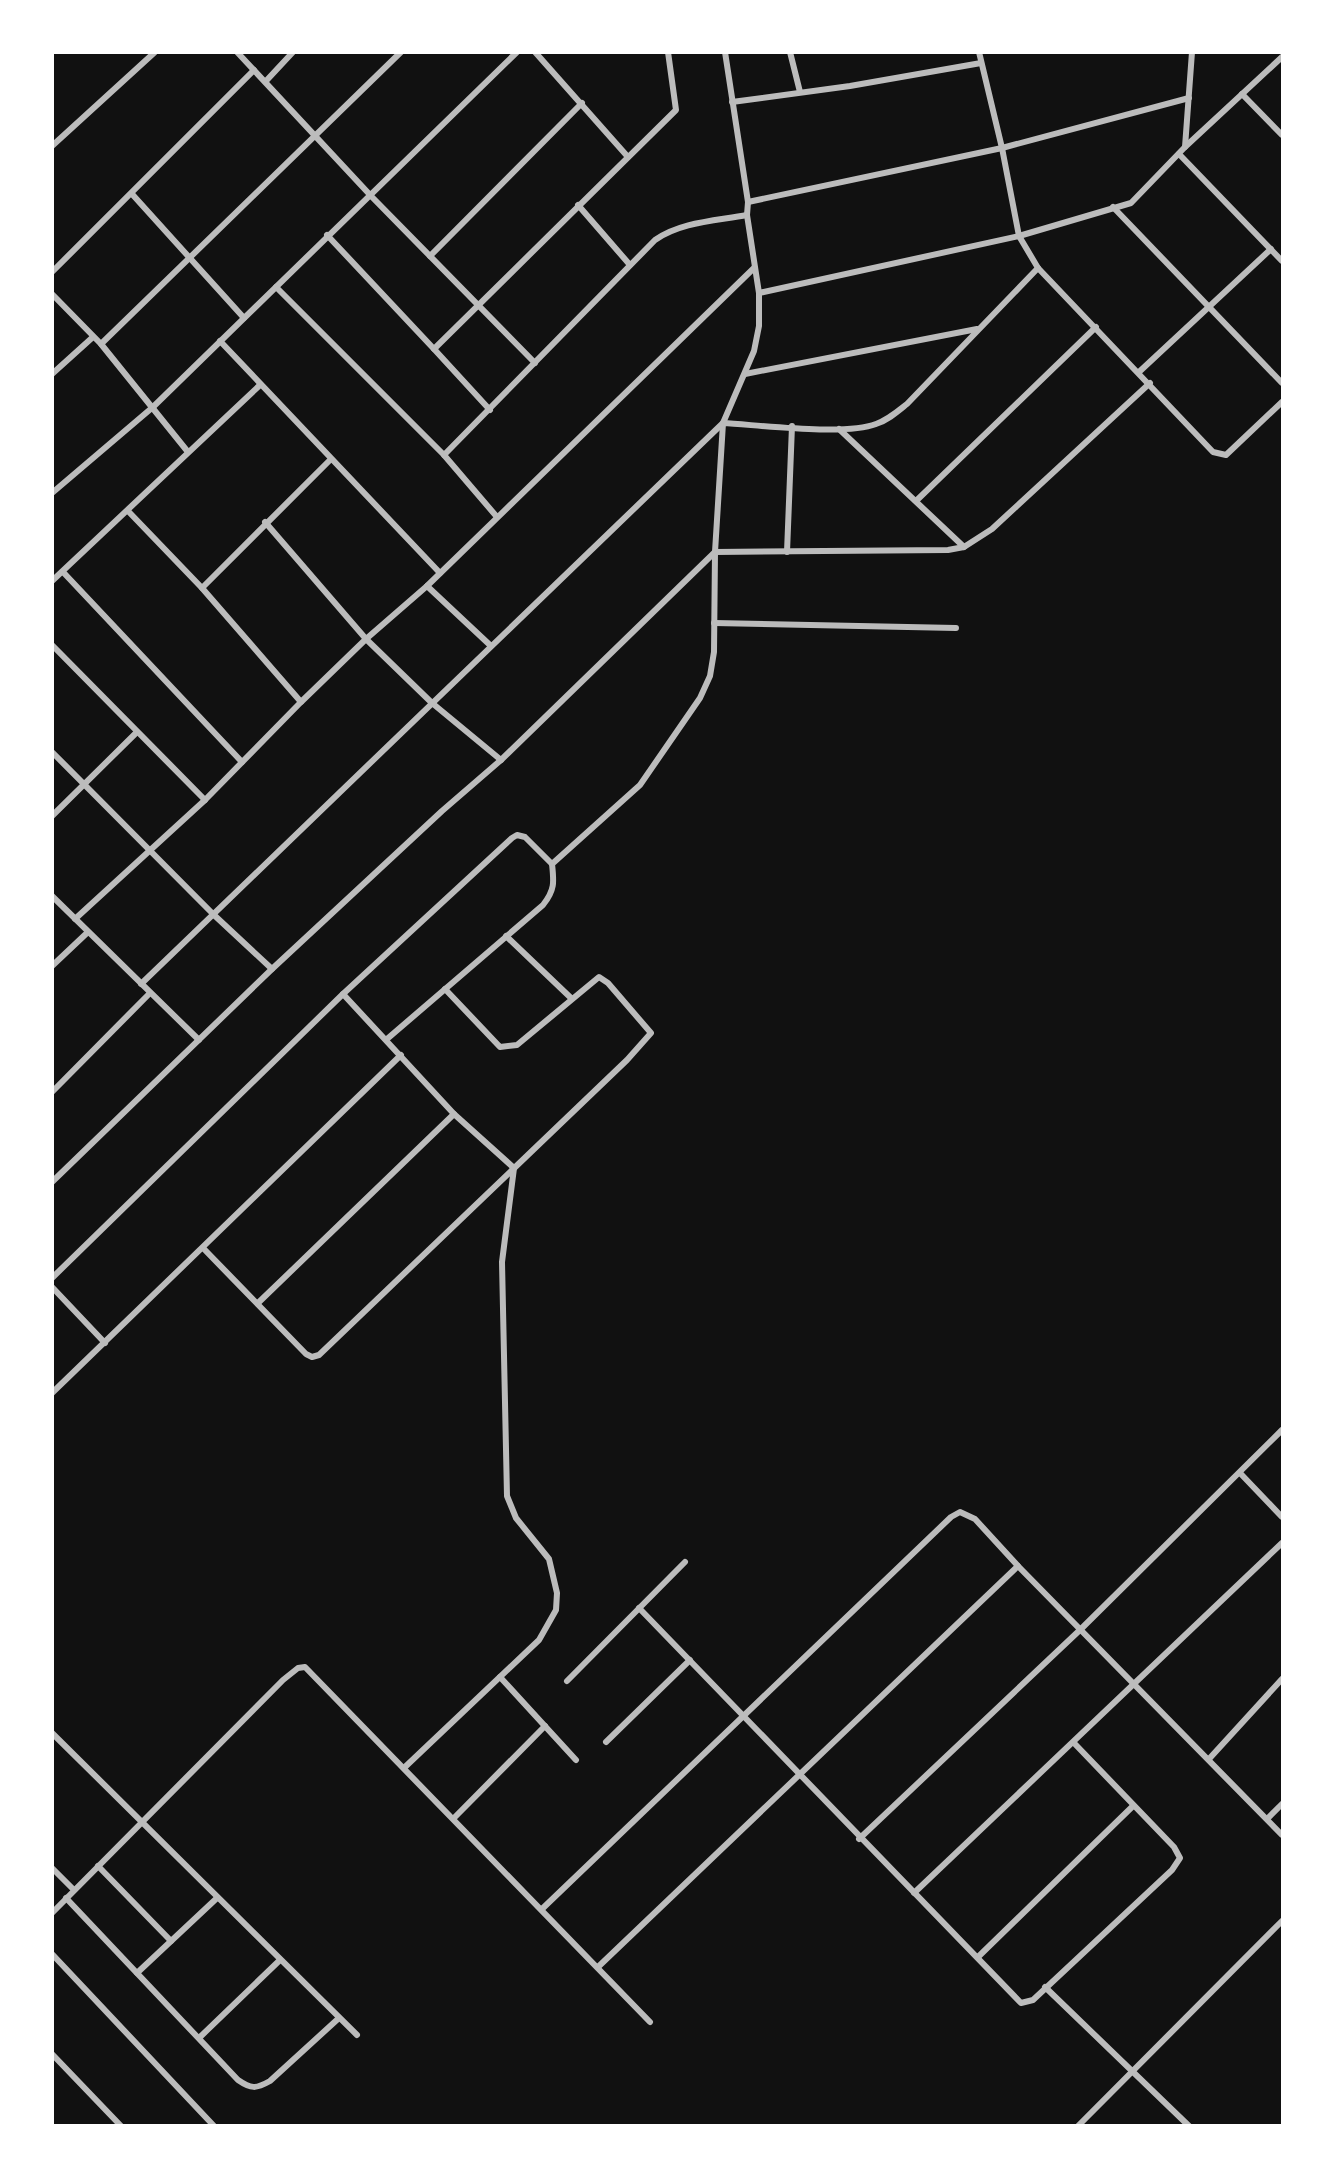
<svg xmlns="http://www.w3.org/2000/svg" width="1335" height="2178" font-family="Jost,sans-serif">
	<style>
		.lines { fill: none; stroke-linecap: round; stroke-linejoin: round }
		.minor { stroke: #bcbcbc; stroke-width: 6 }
	</style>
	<rect width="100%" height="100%" fill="#111"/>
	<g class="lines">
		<g class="minor">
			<path d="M237,52L372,197L535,363"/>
			<path d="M535,52L628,157"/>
			<path d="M790,52L800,92"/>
			<path d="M979,52L1002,148L1019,236L1038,268L1213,452L1226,455L1282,402"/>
			<path d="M266,81L293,52"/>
			<path d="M1242,94L1282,135"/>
			<path d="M732,102L850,86L981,63"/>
			<path d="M52,146L155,52"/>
			<path d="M1185,147L1282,57"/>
			<path d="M1179,154L1282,261"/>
			<path d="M132,194L244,318"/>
			<path d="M748,202L1002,148L1189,98"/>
			<path d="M578,205L630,265"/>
			<path d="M1113,207L1282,383"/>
			<path d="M327,235L434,349L676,110L668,52"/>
			<path d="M430,256L582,103"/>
			<path d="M52,272L254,70"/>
			<path d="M276,287L444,455L497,517"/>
			<path d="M759,293L1019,236L1131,203L1185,147L1192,52"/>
			<path d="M52,294L101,344L188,452"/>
			<path d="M220,341L440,573"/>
			<path d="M101,344L401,52"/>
			<path d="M434,349L490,410"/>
			<path d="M1139,372L1271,249"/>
			<path d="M52,374L93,337"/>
			<path d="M745,374L977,329"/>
			<path d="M839,429L964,547"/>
			<path d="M444,455L655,240C681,222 715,221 747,215"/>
			<path d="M52,493L153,407L517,52"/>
			<path d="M916,501L1096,327"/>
			<path d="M128,511L202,588L301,702"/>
			<path d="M265,522L366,639L432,703L501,760"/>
			<path d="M787,552L792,426"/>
			<path d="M63,572L242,762"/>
			<path d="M52,581L260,385"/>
			<path d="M427,586L491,646"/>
			<path d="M202,588L331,459"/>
			<path d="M714,623L956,628"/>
			<path d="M52,645L205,800"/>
			<path d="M52,752L214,915L272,969"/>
			<path d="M52,816L137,732"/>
			<path d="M52,896L199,1040"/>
			<path d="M75,919L205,800L301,702L366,639L427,586L754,268"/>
			<path d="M506,936L571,998"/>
			<path d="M52,966L88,932"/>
			<path d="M141,984L723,423C759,425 845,436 876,424C888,420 897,412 907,404L1038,268"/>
			<path d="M343,994L454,1114L514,1168L502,1262L507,1496L516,1518L549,1559L557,1593L556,1610L539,1640L405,1767"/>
			<path d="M387,1039L543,905C555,890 554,882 552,864L640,785L700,698L710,676L714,652L715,552L723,423L754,351L759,326V293L747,215L748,202L725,52"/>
			<path d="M52,1092L150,993"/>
			<path d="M52,1182L272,969L442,811L501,760L715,552L948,550L964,547L992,529L1150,383"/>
			<path d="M204,1249L306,1354L312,1357L319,1355L627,1060L651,1033L608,983L599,977L517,1045L500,1047L445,989"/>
			<path d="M52,1278L343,994L512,838L517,835L525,837L552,864"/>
			<path d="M52,1287L105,1343"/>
			<path d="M258,1303L454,1114"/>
			<path d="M52,1393L401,1055"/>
			<path d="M1240,1473L1282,1517"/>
			<path d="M639,1608L1021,2003L1033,2000L1172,1870L1180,1858L1174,1847L1074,1743"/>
			<path d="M500,1677L576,1760"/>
			<path d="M567,1681L685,1562"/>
			<path d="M52,1733L357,2035"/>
			<path d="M606,1742L690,1660"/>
			<path d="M1209,1759L1282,1679"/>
			<path d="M454,1818L545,1726"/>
			<path d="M1267,1819L1282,1804"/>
			<path d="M859,1839L1081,1629L1282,1430"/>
			<path d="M98,1866L171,1941"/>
			<path d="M52,1868L74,1890"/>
			<path d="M914,1893L1282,1543"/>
			<path d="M66,1898L238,2080C251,2089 256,2089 270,2081L339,2018"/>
			<path d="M542,1909L951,1517L960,1512L975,1519L1018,1566L1282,1835"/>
			<path d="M52,1913L283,1680L298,1668L305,1667L650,2022"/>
			<path d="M52,1954L214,2126"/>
			<path d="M978,1957L1133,1806"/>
			<path d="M598,1967L1018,1566"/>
			<path d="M137,1973L217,1898"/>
			<path d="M1045,1987L1189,2126"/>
			<path d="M199,2038L280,1960"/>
			<path d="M52,2054L121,2126"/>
			<path d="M1078,2126L1282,1921"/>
		</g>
	</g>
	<rect width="1335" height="2178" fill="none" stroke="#ffffff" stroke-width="108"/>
</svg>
